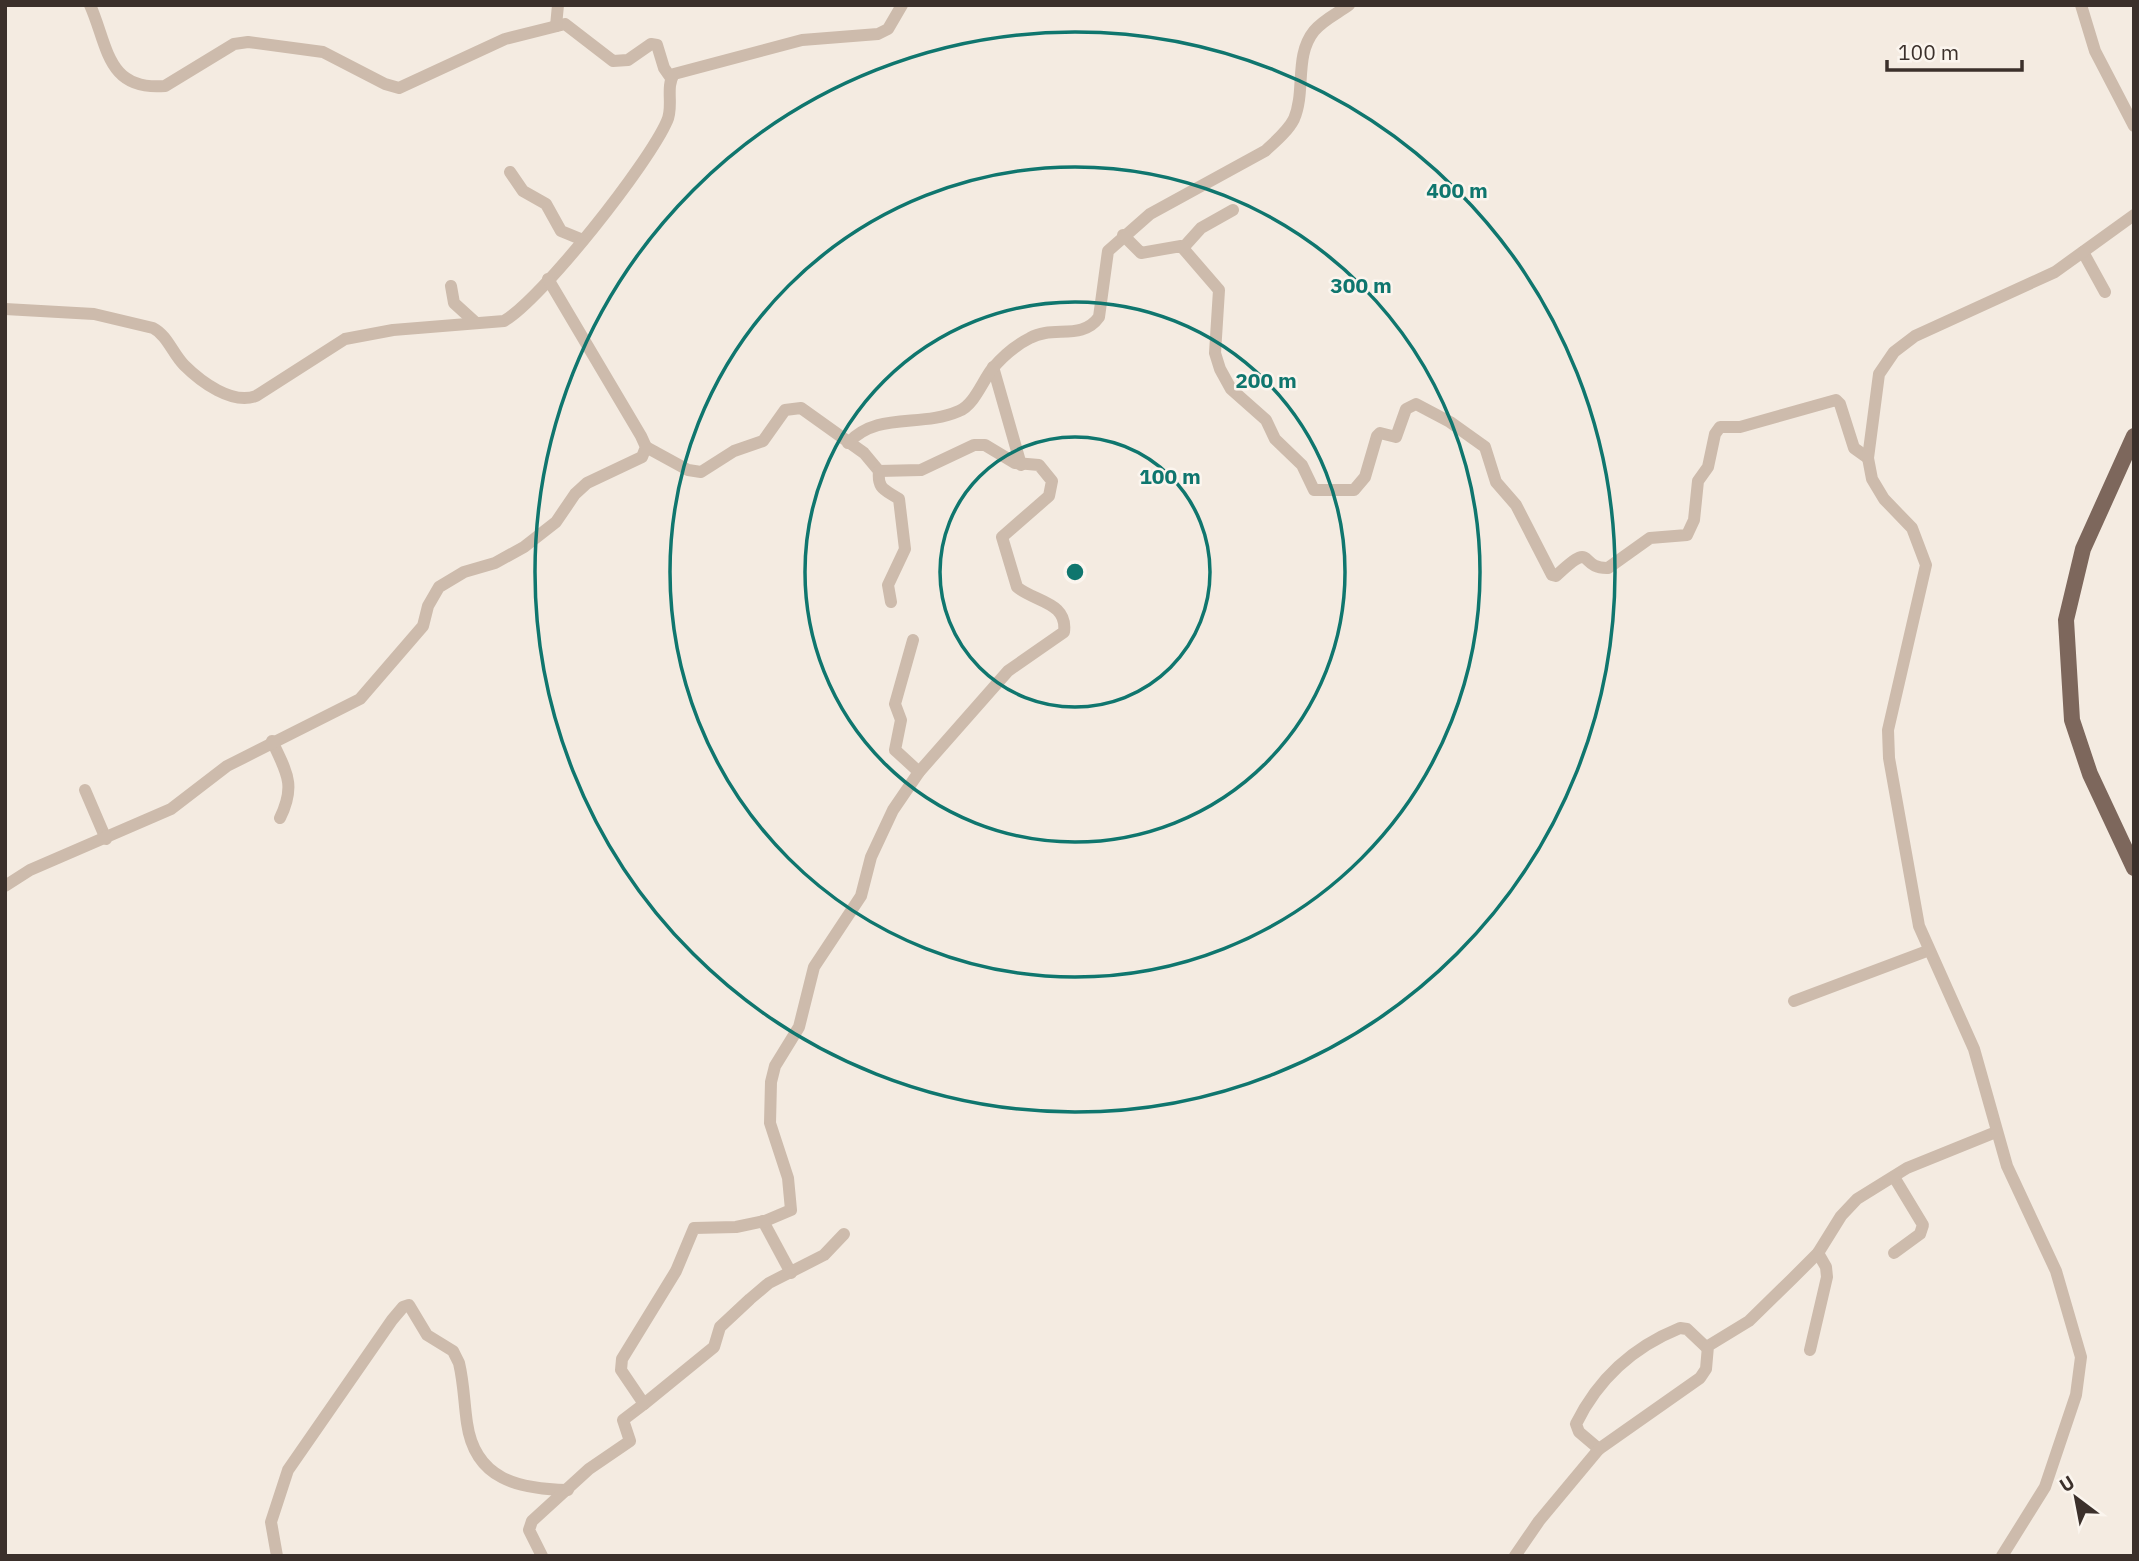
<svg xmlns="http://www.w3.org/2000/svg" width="2139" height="1561" font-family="'IBM Plex Sans',sans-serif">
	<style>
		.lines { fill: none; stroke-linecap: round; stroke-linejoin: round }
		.minor { stroke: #cdbbac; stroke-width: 12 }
		.major { stroke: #7d675c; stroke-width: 16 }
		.ring { fill: none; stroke: #0f766e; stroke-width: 3.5 }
		.centre { fill: #0f766e; stroke: #fbf5ee; stroke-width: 3.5 }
		.ring-label { font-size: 21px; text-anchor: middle; font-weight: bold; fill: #0f766e; stroke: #fbf5ee; stroke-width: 5; stroke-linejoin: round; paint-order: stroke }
	</style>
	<rect width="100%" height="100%" fill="#f4ebe1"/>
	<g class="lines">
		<g class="minor">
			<path d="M90,5C108,45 106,91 165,86L234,44L248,42L323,52L385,84L399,88L505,39L565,24L613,61L628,60L651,44L657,45L664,68L671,78"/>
			<path d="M2081,5L2095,51L2134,126"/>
			<path d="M556,26L558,5"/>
			<path d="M510,172L523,191L546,204L561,231L583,240"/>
			<path d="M1123,235L1141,253L1181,246L1219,290L1215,353L1220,369L1231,389L1266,420L1275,439L1302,465L1314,490H1354L1365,477L1377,436L1380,433L1396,437L1406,409L1416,404L1450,422L1485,447L1496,482L1516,505L1552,575L1556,576C1596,538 1577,569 1608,568L1650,538L1687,535L1694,520L1698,481L1708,467L1715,434L1720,427H1740L1836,400L1840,404L1854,448L1868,458"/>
			<path d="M1183,248L1201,228L1233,210"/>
			<path d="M2083,252L2105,292"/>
			<path d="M451,286L454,303L476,323"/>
			<path d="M5,309L94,314L153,328C167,335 173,354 184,365C201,382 232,405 256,396L345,339L393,330L504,321C542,299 649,163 667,121C674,107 665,87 674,74L802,40L878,34L888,29L902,5"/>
			<path d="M993,367L1021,465"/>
			<path d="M848,443C878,411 920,428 959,411C974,405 982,382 992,369C1002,357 1016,345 1030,338C1053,325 1082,341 1099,317L1108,251L1150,214L1265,151C1275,142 1288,131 1294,119C1306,91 1294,56 1314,31C1323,20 1338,13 1349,5"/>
			<path d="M646,447L688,470L701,472L734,451L763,441L785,410L801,408L864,453L879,471C877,490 886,490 899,499L905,549L888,585L891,602"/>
			<path d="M913,640L895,704L901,720L895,750L919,772"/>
			<path d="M272,741C287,773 296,785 280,818"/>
			<path d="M85,790L106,839"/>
			<path d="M5,886L30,870L171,809L227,766L360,699L423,626L428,606L439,587L464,572L495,563L524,547L556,522L575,494L587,483L642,457L646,447L641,436L548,279"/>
			<path d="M1794,1001L1927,951"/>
			<path d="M763,1221L791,1273"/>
			<path d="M1894,1253L1920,1234L1923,1225L1894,1177"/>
			<path d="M1810,1350L1827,1277L1826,1267L1818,1253"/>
			<path d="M644,1404L714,1347L720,1327L750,1299L769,1283L824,1255L844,1234"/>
			<path d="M1599,1449L1579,1432L1576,1424C1598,1379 1633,1347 1680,1328L1687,1329L1707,1348"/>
			<path d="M277,1556L271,1522L288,1470L392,1320L403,1307L409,1305L427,1335L453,1351L459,1363C464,1384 464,1403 467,1423C475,1480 519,1489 568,1490"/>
			<path d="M542,1556L529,1530L532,1521L589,1469L630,1441L623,1420L644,1404L621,1370L622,1359L676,1271L694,1228L736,1227L765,1221L791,1210L788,1178L770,1123L771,1082L775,1066L799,1027L814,967L861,896L871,857L893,810L919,772L1008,671L1064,632C1068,602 1035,602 1017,587L1002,537L1049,496L1052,481L1039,465L1015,463L985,445H974L921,470L879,471"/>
			<path d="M1515,1556L1539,1521L1599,1449L1700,1378L1706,1369L1708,1346L1749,1321L1792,1279L1818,1253L1841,1216L1857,1199L1907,1168L1996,1132"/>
			<path d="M2002,1556L2045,1487L2076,1395L2081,1357L2056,1271L2007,1166L1974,1049L1919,926L1889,758L1888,730L1926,565L1912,528L1884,499L1872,479L1868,458L1879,374L1894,352L1915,336L2055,272L2134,215"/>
		</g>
		<path class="major" d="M2134,436L2083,549L2066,620L2072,720L2090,774L2134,868"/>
	</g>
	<g class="ring">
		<circle cx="1075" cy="572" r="135"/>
		<circle cx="1075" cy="572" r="270"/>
		<circle cx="1075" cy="572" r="405"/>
		<circle cx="1075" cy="572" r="540"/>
	</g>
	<circle cx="1075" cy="572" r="10" class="centre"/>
	<g class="ring-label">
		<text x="1457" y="198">400 m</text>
		<text x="1361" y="293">300 m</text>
		<text x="1266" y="388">200 m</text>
		<text x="1170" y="484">100 m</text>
	</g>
	<rect width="2139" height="1561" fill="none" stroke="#3b302b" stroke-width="14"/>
	<g transform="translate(2076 1498) rotate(328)" stroke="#fbf5ee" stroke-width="5" paint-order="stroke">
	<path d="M0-5L12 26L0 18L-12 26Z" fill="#3b302b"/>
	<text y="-10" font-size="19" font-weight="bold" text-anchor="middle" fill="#3b302b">U</text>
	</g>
	<path d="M1887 60v10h135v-10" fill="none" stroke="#3b302b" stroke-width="3.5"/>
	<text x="1898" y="60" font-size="21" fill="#3b302b" stroke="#fbf5ee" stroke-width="5" paint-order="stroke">100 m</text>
</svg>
